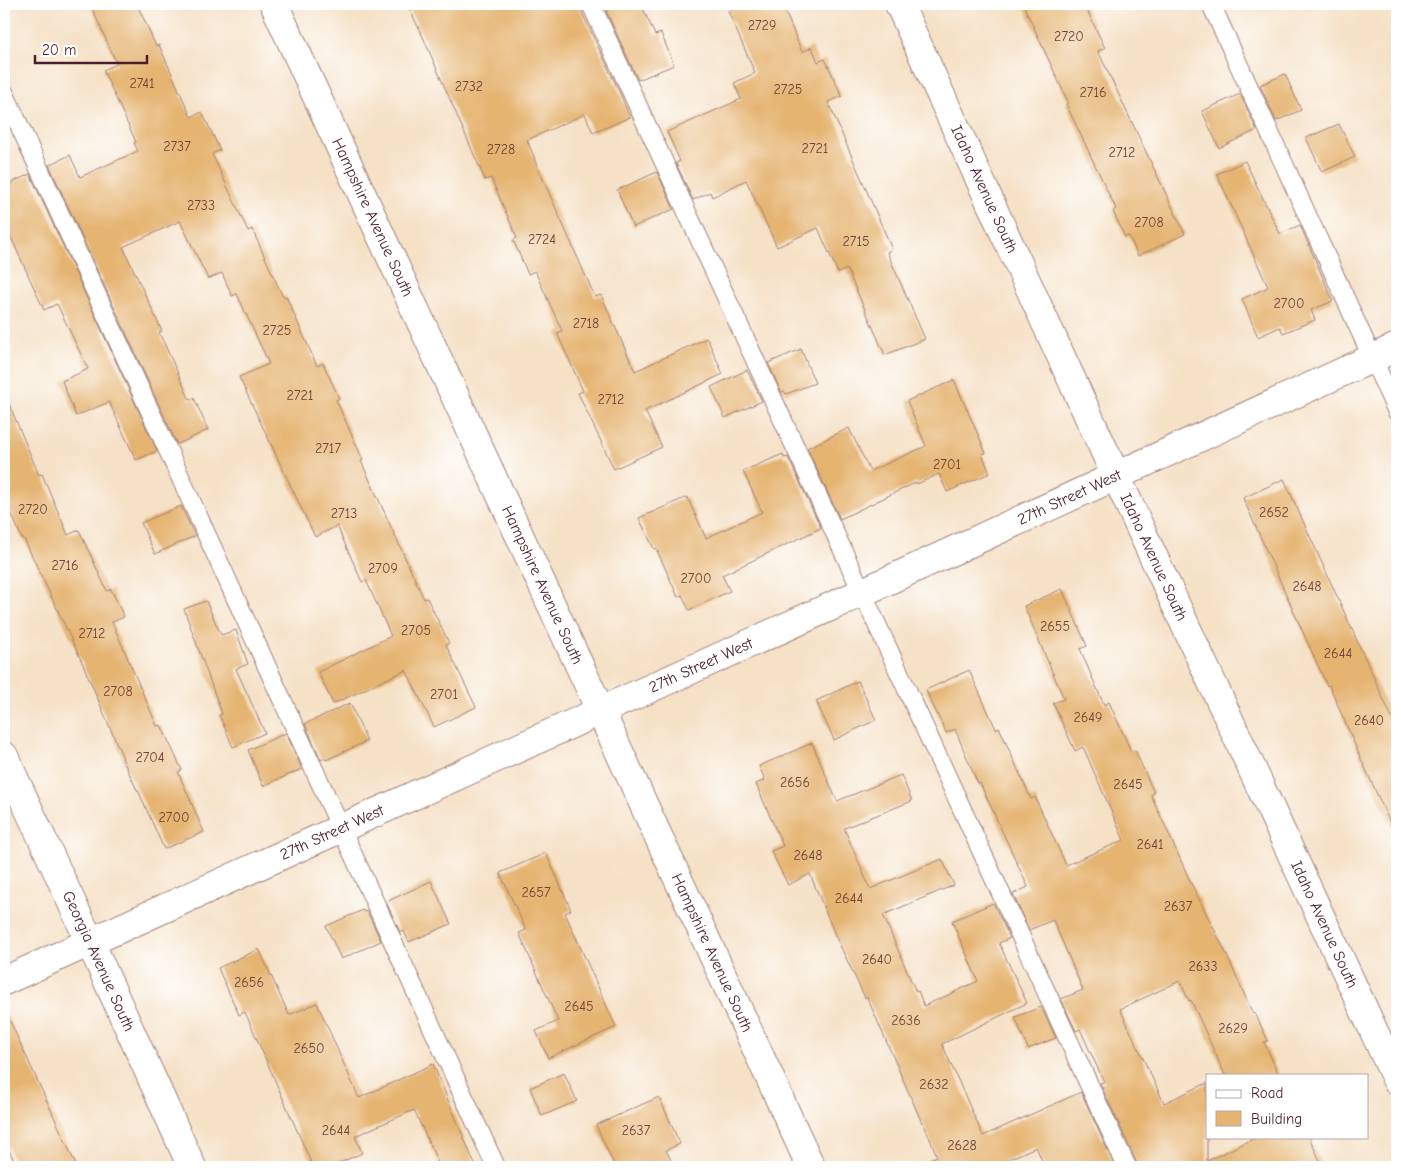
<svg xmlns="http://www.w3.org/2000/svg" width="1401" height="1171" font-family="'Comic Neue',sans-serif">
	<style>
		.building { fill: #e5b471 }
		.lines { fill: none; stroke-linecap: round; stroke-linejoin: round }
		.lane-casing { stroke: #a08078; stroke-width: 20 }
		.street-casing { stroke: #a08078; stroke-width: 30 }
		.lane { stroke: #fff; stroke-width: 18 }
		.street { stroke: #fff; stroke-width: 28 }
		.labels { text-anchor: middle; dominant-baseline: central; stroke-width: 4.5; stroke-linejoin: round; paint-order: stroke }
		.number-label { font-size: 14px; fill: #71443c }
		.street-label { font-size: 16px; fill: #4a1f2b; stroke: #fff }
	</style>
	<rect width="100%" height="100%" fill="#fff"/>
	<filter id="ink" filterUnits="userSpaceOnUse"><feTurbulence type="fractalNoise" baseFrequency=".02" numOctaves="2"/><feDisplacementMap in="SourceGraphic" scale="10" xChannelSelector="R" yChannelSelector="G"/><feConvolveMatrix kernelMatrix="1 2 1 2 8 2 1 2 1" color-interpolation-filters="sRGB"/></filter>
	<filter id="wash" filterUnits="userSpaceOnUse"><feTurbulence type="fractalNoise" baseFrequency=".0096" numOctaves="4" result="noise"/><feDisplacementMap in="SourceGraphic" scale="20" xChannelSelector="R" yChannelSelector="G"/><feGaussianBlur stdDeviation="1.12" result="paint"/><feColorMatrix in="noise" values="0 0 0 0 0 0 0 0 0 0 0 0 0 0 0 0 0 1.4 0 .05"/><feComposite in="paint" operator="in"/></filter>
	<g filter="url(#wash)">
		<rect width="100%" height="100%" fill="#f5e1c6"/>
		<g id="blocks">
			<g class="building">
				<path d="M90,4H137L156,46L159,45L191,117L202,112L220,150L212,154L248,231L252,229L283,297L286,296L317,366L323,363L339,398L336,400L363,460L361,461L424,599L427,598L449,643L446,645L476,707L434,727L406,670L333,704L318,672L391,636L366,580L362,582L337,526L315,537L239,377L269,364L237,294L232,296L222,273L208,279L180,221L123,247L162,331L159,332L190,400L194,398L208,430L178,444L176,442L49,165L70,155L80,177L138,151L134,143L136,142L103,70L117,64Z"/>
				<path d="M407,4H578L618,89L630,117L593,133L585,114L527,140L535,159H534L595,297L601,295L635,371L707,338L723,374L645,411L662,447L614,469L578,393L583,391L557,333L562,331L535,271L528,274L513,240L517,238L491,178L485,180L423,37Z"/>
				<path d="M620,4H641L655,35L661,33L674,65L638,80L606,11Z"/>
				<path d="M745,4H782L802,52L812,47L818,62L825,59L842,96L828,102L892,249L887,252L925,339L885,355L847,269L838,273L818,228L777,247L746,180L712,197L710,192L693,200L676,163L680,161L667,132L741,99L734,83L755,73L728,11Z"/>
				<path d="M1023,4H1084L1105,48L1098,51L1185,234L1138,256L1129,236L1125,237L1113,211L1116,209L1066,104L1068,102Z"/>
				<path d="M1285,74L1301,110L1276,121L1260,85Z"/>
				<path d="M1240,94L1257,130L1219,148L1202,111Z"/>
				<path d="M1339,124L1355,157L1322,172L1306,138Z"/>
				<path d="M1245,161L1280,234L1300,225L1333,301L1311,310L1315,320L1283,333L1280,327L1258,337L1242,299L1268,287L1217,174Z"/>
				<path d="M657,172L674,209L633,227L617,190Z"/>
				<path d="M30,174L157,451L136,460L109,402L76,416L62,381L88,369L57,304L44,310L4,222V186Z"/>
				<path d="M801,349L815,383L786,394L784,391L781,392L768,363Z"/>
				<path d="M747,370L762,401L725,418L711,387Z"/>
				<path d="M954,380L986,453L982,454L990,473L947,492L939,474L917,484V482L840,519L807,448L849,428L870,471L926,446L907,401Z"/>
				<path d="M4,392L39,475L42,474L68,535L79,530L107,591L111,589L124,617L112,622L157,726L161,725L182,770L178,772L204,832L164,849L138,790H137L122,758H123L82,662L24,539H22L4,495Z"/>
				<path d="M783,454L784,458L788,457L821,528L722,575L730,591L689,610L682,595L678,597L656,548L654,549L639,518L687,497L706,538L762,512L743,471Z"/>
				<path d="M1284,479L1397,729V838L1361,759L1329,685L1327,686L1243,498Z"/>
				<path d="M181,506L195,536L155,554L141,523Z"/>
				<path d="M1062,589L1087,646L1080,649L1104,705L1109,702L1131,751L1135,750L1154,793L1151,795L1191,883L1225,951L1253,1014L1255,1013L1268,1041L1264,1042L1279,1075H1225L1191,1000L1189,1001L1180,981L1120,1009L1164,1103L1207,1083V1161L1257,1137H1309L1323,1167H1138L1137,1163L1100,1083L1104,1082L1080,1029L1076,1031L1061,999L1083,990L1053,920L1029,930L1013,894L1028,887L980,783L978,784L955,729L946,733L926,690L969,670L996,729L999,727L1031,799L1035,797L1066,865L1124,840L1083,747L1075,751L1053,703L1064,699L1024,606Z"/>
				<path d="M206,601L221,635L236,630L248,664L236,669L265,733L233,747L219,715L222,714L184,609Z"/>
				<path d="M858,681L876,720L834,740L816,701Z"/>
				<path d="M350,703L367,741L326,760L325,758L321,760L305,724Z"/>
				<path d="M286,733L302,769L263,786L248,750Z"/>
				<path d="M812,743L837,801L901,775L912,801L844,828L870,889L942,859L954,885L883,915L916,992L918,991L924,1006L978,981L952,921L993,903L1010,938L999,943L1027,1003L942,1044L983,1136L1081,1092L1115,1167H1045L1036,1147L995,1165L997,1167H912L937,1156L923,1122L922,1123L867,997L865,998L836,937L810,874L788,885L771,851L783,846L756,784L765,780L759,766Z"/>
				<path d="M546,853L571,910L565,913L616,1027L548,1058L536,1031L558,1021L519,933L526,930L500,873Z"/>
				<path d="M431,881L451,924L409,942L404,931L400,932L386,902Z"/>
				<path d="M363,910L364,912L367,911L381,941L341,959L326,926Z"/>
				<path d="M259,949L289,1015L317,1003L359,1098L433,1064L476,1167H440L414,1110L355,1136L362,1153L330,1167H313L245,1012L239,1015L218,968Z"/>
				<path d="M1041,1007L1056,1038L1028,1049L1015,1017Z"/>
				<path d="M4,1008L57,1123L77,1167H17L4,1139Z"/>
				<path d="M564,1073L577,1101L542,1116L530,1088Z"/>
				<path d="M659,1097L680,1144L666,1150L674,1167H615L596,1125Z"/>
			</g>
		</g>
	</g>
	<g filter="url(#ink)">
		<use href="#blocks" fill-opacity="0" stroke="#a08078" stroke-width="1"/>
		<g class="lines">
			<g class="lane-casing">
				<g id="lane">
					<path d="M591,4L1127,1167"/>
					<path d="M1211,4L1397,412"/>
					<path d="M4,92L496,1167"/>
				</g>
			</g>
			<g class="street-casing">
				<g id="street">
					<path id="s1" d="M274,4L811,1167"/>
					<path id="s2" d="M899,4L1116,476L1397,1081"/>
					<path id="s3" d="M4,756L90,942L192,1167"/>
					<path id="s4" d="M4,981L863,592L1397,347"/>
				</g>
			</g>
			<use href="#lane" class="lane"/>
			<use href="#street" class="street"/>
		</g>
	</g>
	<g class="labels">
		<g class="number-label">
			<text x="762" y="25">2729</text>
			<text x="1069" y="36">2720</text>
			<text x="142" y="83">2741</text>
			<text x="469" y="86">2732</text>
			<text x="788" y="89">2725</text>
			<text x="1093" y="92">2716</text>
			<text x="177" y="146">2737</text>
			<text x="815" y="148">2721</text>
			<text x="501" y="149">2728</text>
			<text x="1122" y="152">2712</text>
			<text x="201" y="205">2733</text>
			<text x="1149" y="222">2708</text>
			<text x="542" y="239">2724</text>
			<text x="856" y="241">2715</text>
			<text x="1289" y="303">2700</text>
			<text x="586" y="323">2718</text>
			<text x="277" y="330">2725</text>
			<text x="300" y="395">2721</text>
			<text x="611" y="399">2712</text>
			<text x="328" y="448">2717</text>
			<text x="947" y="464">2701</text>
			<text x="33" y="509">2720</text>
			<text x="1274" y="512">2652</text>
			<text x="344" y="513">2713</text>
			<text x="65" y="565">2716</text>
			<text x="383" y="568">2709</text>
			<text x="696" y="578">2700</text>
			<text x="1307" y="586">2648</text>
			<text x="1055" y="626">2655</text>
			<text x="416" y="630">2705</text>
			<text x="92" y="633">2712</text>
			<text x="1338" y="653">2644</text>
			<text x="118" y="691">2708</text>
			<text x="444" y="694">2701</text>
			<text x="1088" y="717">2649</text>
			<text x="1369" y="720">2640</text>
			<text x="150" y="757">2704</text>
			<text x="795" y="782">2656</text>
			<text x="1128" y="784">2645</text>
			<text x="174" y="817">2700</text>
			<text x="1150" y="844">2641</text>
			<text x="808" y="855">2648</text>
			<text x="536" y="892">2657</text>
			<text x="849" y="898">2644</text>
			<text x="1178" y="906">2637</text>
			<text x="877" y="959">2640</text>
			<text x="1203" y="966">2633</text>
			<text x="249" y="982">2656</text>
			<text x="579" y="1006">2645</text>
			<text x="906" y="1020">2636</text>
			<text x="1233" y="1028">2629</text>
			<text x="309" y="1048">2650</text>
			<text x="934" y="1084">2632</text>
			<text x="336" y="1130">2644</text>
			<text x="636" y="1130">2637</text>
			<text x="962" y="1145">2628</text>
		</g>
		<g class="street-label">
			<text stroke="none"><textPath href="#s2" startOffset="204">Idaho Avenue South</textPath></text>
			<text stroke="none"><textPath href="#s1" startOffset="235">Hampshire Avenue South</textPath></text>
			<text stroke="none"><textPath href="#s4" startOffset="1170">27th Street West</textPath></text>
			<text stroke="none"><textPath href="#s2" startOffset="609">Idaho Avenue South</textPath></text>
			<text stroke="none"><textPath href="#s1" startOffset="640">Hampshire Avenue South</textPath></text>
			<text stroke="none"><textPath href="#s4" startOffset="765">27th Street West</textPath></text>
			<text stroke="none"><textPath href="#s4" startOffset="360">27th Street West</textPath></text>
			<text stroke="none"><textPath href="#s2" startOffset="1014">Idaho Avenue South</textPath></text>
			<text stroke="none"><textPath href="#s1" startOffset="1045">Hampshire Avenue South</textPath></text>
			<text stroke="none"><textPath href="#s3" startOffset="226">Georgia Avenue South</textPath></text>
		</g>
	</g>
	<rect width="1401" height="1171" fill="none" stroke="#fff" stroke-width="20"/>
	<rect x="1206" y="1074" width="162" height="65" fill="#ffffff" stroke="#b7a5aa"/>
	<rect x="1216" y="1090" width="25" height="8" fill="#ffffff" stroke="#b7a5aa"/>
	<text x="1251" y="1098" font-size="15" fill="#4a1f2b">Road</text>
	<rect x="1216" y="1111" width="25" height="15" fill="#e5b471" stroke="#b7a5aa"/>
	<text x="1251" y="1124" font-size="15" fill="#4a1f2b">Building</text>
	<path d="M35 55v8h112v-8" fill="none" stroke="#4a1f2b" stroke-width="2.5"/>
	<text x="42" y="55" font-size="15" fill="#4a1f2b" stroke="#ffffff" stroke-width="4" paint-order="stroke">20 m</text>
</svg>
